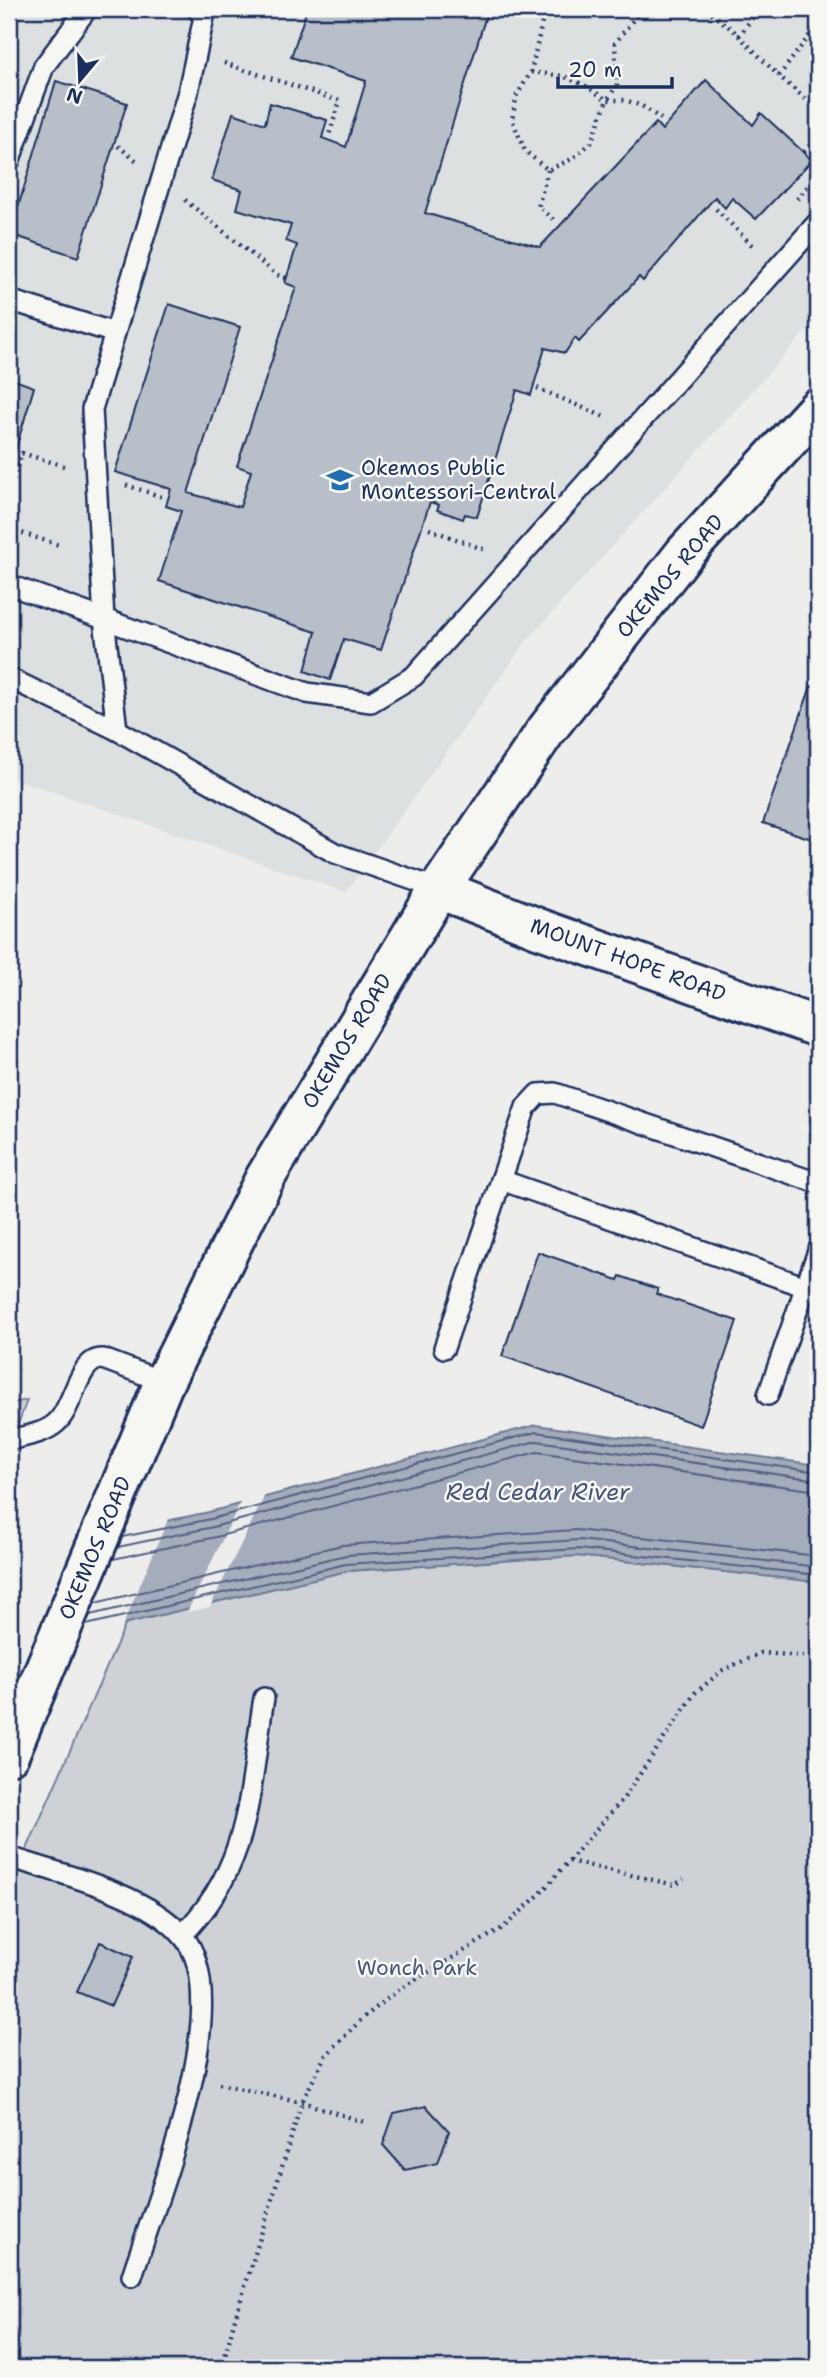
<svg xmlns="http://www.w3.org/2000/svg" width="827" height="2377" font-family="'Shantell Sans',sans-serif">
	<style>
		.built { fill: #dde0e1 }
		.green { fill: #ced2d7; stroke: #74809a; stroke-width: 2 }
		.water { fill: #a5acbc; stroke: #6e7a96; stroke-width: 2 }
		.pier { fill: #edeeec }
		.lines { fill: none; stroke-linecap: round; stroke-linejoin: round }
		.shore { stroke: #526184; stroke-width: 2 }
		.building { fill: #b9bfc8; stroke: #1b2f5e; stroke-width: 2 }
		.lane-casing { stroke: #1b2f5e; stroke-width: 24 }
		.secondary-casing { stroke: #1b2f5e; stroke-width: 44 }
		.path { stroke: #1b2f5e; stroke-width: 4.5; stroke-dasharray: 2 5; stroke-linecap: butt }
		.lane { stroke: #f6f6f2; stroke-width: 19 }
		.secondary { stroke: #f6f6f2; stroke-width: 38 }
		.labels { text-anchor: middle; dominant-baseline: central; stroke-width: 5; stroke-linejoin: round; paint-order: stroke }
		.poi-label { font-size: 21px; fill: #1b2f5e; stroke: #f6f6f2; text-anchor: start }
		.street-label { font-size: 21px; fill: #1b2f5e; stroke: #f6f6f2 }
		.park-label { font-size: 21px; fill: #48587c; stroke: #f6f6f2 }
		.water-label { font-size: 23px; font-style: italic; fill: #44547a; stroke: #f6f6f2 }
	</style>
	<rect width="100%" height="100%" fill="#edeeec"/>
	<filter id="ink" filterUnits="userSpaceOnUse"><feTurbulence type="fractalNoise" baseFrequency=".0143" numOctaves="2"/><feDisplacementMap in="SourceGraphic" scale="14" xChannelSelector="R" yChannelSelector="G"/><feConvolveMatrix kernelMatrix="1 2 1 2 8 2 1 2 1" color-interpolation-filters="sRGB"/></filter>
	<g filter="url(#ink)">
		<path class="built" d="M9,9H818V318L526,642L346,892L9,777Z"/>
		<g class="green">
			<path d="M27,1400L9,1449V1404Z"/>
			<path d="M577,1556L818,1582V2368H9V1890L126,1623L347,1571Z"/>
		</g>
		<path class="water" d="M536,1425L818,1465V1582L577,1556L347,1571L9,1651V1554L209,1512Z"/>
		<g class="pier">
			<path d="M266,1493L210,1607L187,1612L242,1499Z"/>
			<path d="M169,1517L122,1627L9,1655V1551Z"/>
		</g>
		<g class="lines">
			<g class="shore">
				<path d="M122,1537L211,1519L536,1432L818,1472"/>
				<path d="M118,1547L213,1527L537,1441L818,1480"/>
				<path d="M113,1559L216,1537L537,1452L818,1491"/>
				<path d="M95,1603L342,1545L576,1530L818,1556"/>
				<path d="M90,1615L346,1555L579,1540L818,1567"/>
				<path d="M86,1625L346,1564L578,1549L818,1575"/>
			</g>
		</g>
		<g class="building">
			<path d="M307,9H488L425,213L540,247L656,123L662,130L706,80L753,125L761,113L812,160L756,219L732,198L725,208L715,197L643,281L639,277L579,342L575,338L565,353L545,348L531,395L517,390L477,517L465,514L463,519L437,510L439,505L430,502L381,650L344,639L330,680L305,671L316,632L159,581L181,511L166,506L171,489L115,472L169,304L240,327L188,493L240,507L251,471L237,466L296,287L285,283L297,245L286,241L291,225L237,209L242,190L212,180L233,113L265,124L270,103L327,120L322,138L346,147L366,81L291,57Z"/>
			<path d="M56,81L127,103L78,257L10,234Z"/>
			<path d="M9,378L34,387L9,472Z"/>
			<path d="M811,686L818,689V841L763,823Z"/>
			<path d="M538,1252L618,1280L620,1276L658,1289L656,1294L737,1321L701,1426L502,1356Z"/>
			<path d="M100,1942L133,1957L111,2006L77,1992Z"/>
			<path d="M426,2106L449,2131L438,2163L405,2170L383,2145L394,2113Z"/>
		</g>
		<g class="lines">
			<g class="lane-casing">
				<g id="lane">
					<path d="M197,9L204,17L188,92L92,409L104,619L307,693L371,702L414,676L818,222"/>
					<path d="M9,162L44,66L87,9"/>
					<path d="M9,300L115,333"/>
					<path d="M9,585L104,619L117,730"/>
					<path d="M9,678L117,730L335,853L439,889"/>
					<path d="M501,1180L806,1287"/>
					<path d="M444,1348L526,1107L538,1094L555,1093L818,1183"/>
					<path d="M768,1395L818,1251"/>
					<path d="M9,1440C24,1436 44,1434 56,1423C74,1408 78,1357 103,1359L164,1382"/>
					<path d="M9,1857C61,1874 145,1893 182,1935C239,1999 156,2201 132,2276"/>
					<path d="M182,1935C252,1866 249,1789 264,1698"/>
				</g>
			</g>
			<g class="secondary-casing">
				<g id="secondary">
					<path d="M439,889L538,928L818,1027"/>
					<path d="M9,1755L164,1382L265,1178L439,889L545,732L684,554L818,408"/>
				</g>
			</g>
			<g class="path">
				<path d="M545,9L531,72L517,95L512,119L525,151L548,170L572,159L591,143L607,100L617,85L615,43L642,9"/>
				<path d="M706,9L734,31L779,76"/>
				<path d="M818,24L779,76L818,110"/>
				<path d="M739,36L759,9"/>
				<path d="M224,63L340,101L329,135"/>
				<path d="M531,72L563,76L586,86L607,100H625L642,106L661,119"/>
				<path d="M118,146L137,161"/>
				<path d="M804,152L811,145L818,152"/>
				<path d="M548,170L538,207L555,221"/>
				<path d="M797,199L818,174"/>
				<path d="M185,200L277,275L286,278"/>
				<path d="M716,209L755,248"/>
				<path d="M537,388L607,418"/>
				<path d="M126,485L166,498"/>
				<path d="M9,493L22,453L67,467"/>
				<path d="M9,529L59,545"/>
				<path d="M429,529L488,551"/>
				<path d="M569,1861L675,1885L684,1879"/>
				<path d="M219,2084L302,2102L367,2123"/>
				<path d="M222,2368L234,2322L302,2102L325,2056L363,2018L400,1989L504,1927L540,1894L623,1799L695,1693L723,1670L761,1653L818,1657"/>
			</g>
			<use href="#lane" class="lane"/>
			<use href="#secondary" class="secondary"/>
		</g>
	</g>
	<defs>
		<g id="school-bare" transform="scale(2.1)"><path d="M0-5L7-2L0 1L-7-2ZM-4 1L0 2.5L4 1V4Q0 6-4 4Z" fill="#1f6fb2" stroke="#f6f6f2" stroke-width="2.5" paint-order="stroke"/></g>
	</defs>
	<g fill-rule="evenodd">
		<use href="#school-bare" x="340" y="480"/>
	</g>
	<g class="labels">
		<g class="poi-label">
			<text x="361" y="468">Okemos Public<tspan x="361" dy="24">Montessori-Central</tspan></text>
		</g>
		<g class="street-label">
			<text transform="translate(670 576) rotate(-50)">OKEMOS ROAD</text>
			<text transform="translate(628 960) rotate(20)">MOUNT HOPE ROAD</text>
			<text transform="translate(347 1041) rotate(-59)">OKEMOS ROAD</text>
			<text transform="translate(95 1548) rotate(-67)">OKEMOS ROAD</text>
		</g>
		<g class="park-label">
			<text x="417" y="1968">Wonch Park</text>
		</g>
		<g class="water-label">
			<text x="538" y="1492">Red Cedar River</text>
		</g>
	</g>
	<rect width="827" height="2377" fill="none" stroke="#f6f6f2" stroke-width="35"/>
	<rect x="18" y="18" width="792" height="2342" fill="none" stroke="#1b2f5e" stroke-width="2.5" filter="url(#ink)"/>
	<g transform="translate(80 80) rotate(199)" stroke="#f6f6f2" stroke-width="5" paint-order="stroke">
	<path d="M0-5L12 26L0 18L-12 26Z" fill="#1b2f5e"/>
	<text y="-10" font-size="19" font-weight="bold" text-anchor="middle" fill="#1b2f5e">N</text>
	</g>
	<path d="M558 77v10h114v-10" fill="none" stroke="#1b2f5e" stroke-width="3.5"/>
	<text x="568" y="77" font-size="21" fill="#1b2f5e" stroke="#f6f6f2" stroke-width="5" paint-order="stroke">20 m</text>
</svg>
